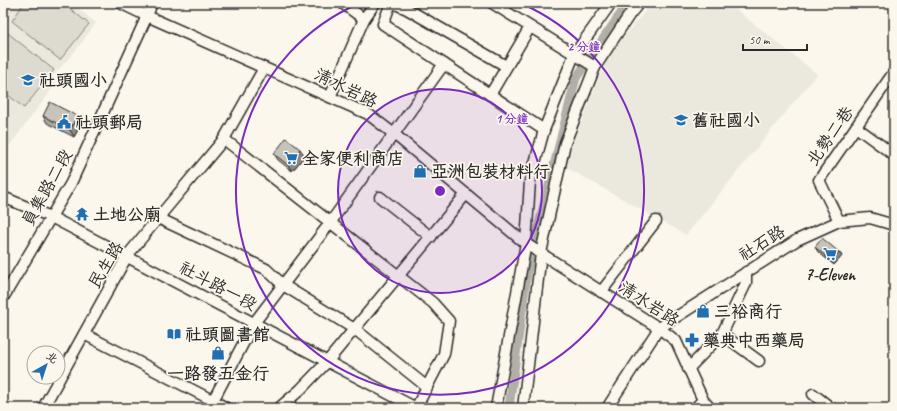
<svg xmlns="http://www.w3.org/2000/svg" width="897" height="411" font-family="Caveat,'LXGW WenKai TC',sans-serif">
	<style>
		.built { fill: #ebe8de }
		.green { fill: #dddad0; stroke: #84827e }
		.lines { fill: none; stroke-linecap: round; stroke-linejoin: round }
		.canal { stroke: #b1afa7; stroke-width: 9 }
		.minor-casing { stroke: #2b2b2b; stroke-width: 13 }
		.minor { stroke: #fbf7ec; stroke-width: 10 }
		.wall { fill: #aba9a2; stroke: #2b2b2b }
		.shaded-wall { fill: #8b8984; stroke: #2b2b2b }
		.building { fill: #c7c4bc; stroke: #2b2b2b }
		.ring { fill: none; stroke: #7b2cbf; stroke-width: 2 }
		.labels { text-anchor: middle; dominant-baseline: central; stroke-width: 3.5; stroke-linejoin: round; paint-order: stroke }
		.poi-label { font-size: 17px; font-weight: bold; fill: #2b2b2b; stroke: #fbf7ec; text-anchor: start }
		.street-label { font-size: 17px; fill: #2b2b2b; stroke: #fbf7ec }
		.centre { fill: #7b2cbf; stroke: #fbf7ec; stroke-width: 2 }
		.ring-label { font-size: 12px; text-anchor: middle; font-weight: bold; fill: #7b2cbf; stroke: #fbf7ec; stroke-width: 3.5; stroke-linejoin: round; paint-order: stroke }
	</style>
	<rect width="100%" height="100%" fill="#fbf7ec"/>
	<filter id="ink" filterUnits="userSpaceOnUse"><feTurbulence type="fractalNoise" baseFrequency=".025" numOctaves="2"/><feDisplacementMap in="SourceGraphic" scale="8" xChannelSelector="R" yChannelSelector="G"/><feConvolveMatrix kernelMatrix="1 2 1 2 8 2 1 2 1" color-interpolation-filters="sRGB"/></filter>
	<g filter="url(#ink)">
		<g class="built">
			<path d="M3,3H71L96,23L76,50L52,77L55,84L47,96L3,154Z"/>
			<path d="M652,3H728L817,74L686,235L564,166L608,56Z"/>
		</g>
		<g class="green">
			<path d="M24,3H63L89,24L60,60L12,21Z"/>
			<path d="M4,30L54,70L24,108L3,91V32Z"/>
		</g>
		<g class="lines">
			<path class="canal" d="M509,408L527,272L576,78L628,3"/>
			<g class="minor-casing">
				<g id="minor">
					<path d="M120,3L147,16L368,114L394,134L526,244L659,328L676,341L703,400L710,408"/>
					<path d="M342,3L364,19"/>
					<path d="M391,3L383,24L544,130"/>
					<path d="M393,3L407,9L506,66"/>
					<path d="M492,3L595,67"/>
					<path d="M490,95L530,27"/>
					<path d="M330,97L364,19L375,3"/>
					<path d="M856,127L894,155"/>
					<path d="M224,139L433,303L449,321L444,354L416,408"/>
					<path d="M3,197L51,217L416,408"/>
					<path d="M380,197L431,237"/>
					<path d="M158,218L266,269L283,285L356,330L427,387"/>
					<path d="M839,221L819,180L894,72"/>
					<path d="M601,292L656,221"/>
					<path d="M3,298L71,183L147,16L152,3"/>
					<path d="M84,334L212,400L216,395L254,323L330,223L444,64"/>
					<path d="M722,334L759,361"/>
					<path d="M688,369L722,334L746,283V272"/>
					<path d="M813,394L831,408"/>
					<path d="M212,400L226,408"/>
					<path d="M43,408L127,256L158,218L224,139L264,68"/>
					<path d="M279,408L300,390L327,362L466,194"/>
					<path d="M496,408L526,243L530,181L544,130L574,55L611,3"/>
					<path d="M523,408L541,253L565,143L595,67L630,14L639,3"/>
					<path d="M607,408L659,328L797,240L839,221L870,218L894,225"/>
					<path d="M695,408L703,400"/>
				</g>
			</g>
			<use href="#minor" class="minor"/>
		</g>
		<g class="wall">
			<path d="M43,116L82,122L74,137L47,123Z"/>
			<path d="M274,154L305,156L292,171L278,160Z"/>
			<path d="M815,247L839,252L842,256L834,265L818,252Z"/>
		</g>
		<g class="shaded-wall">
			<path d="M77,116L82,122L74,137L70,130Z"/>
			<path d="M300,149L305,156L292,171L288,165Z"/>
			<path d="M839,252L842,256L834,265L831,261Z"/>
		</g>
		<g class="building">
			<path d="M50,102L77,116L70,130L43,116Z"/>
			<path d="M286,138L300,149L288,165L274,154Z"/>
			<path d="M822,238L839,252L831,261L815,247Z"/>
		</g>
	</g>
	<circle cx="440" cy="191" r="102" fill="#7b2cbf" fill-opacity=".12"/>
	<g class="ring">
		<circle cx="440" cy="191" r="102"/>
		<path d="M520 3A204 204 0 1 1 360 3"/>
	</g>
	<defs>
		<g id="school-bare" transform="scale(1.08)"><path d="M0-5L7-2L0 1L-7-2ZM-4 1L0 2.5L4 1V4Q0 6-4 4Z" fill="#1f6fb2" stroke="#fbf7ec" stroke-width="2.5" paint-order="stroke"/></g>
		<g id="civic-bare" transform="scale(1.08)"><path d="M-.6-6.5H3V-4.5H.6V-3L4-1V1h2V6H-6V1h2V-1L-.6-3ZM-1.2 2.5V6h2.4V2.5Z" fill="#1f6fb2" stroke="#fbf7ec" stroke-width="2.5" paint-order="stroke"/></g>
		<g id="supermarket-bare" transform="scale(1.08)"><path d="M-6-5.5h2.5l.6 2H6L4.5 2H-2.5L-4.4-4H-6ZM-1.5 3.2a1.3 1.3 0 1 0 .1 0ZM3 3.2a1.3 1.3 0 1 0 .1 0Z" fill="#1f6fb2" stroke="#fbf7ec" stroke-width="2.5" paint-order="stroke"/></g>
		<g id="shop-bare" transform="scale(1.08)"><path d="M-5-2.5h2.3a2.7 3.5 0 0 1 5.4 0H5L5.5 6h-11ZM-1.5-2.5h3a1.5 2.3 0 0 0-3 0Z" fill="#1f6fb2" stroke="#fbf7ec" stroke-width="2.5" paint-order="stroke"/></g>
		<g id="temple-bare" transform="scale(1.08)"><path d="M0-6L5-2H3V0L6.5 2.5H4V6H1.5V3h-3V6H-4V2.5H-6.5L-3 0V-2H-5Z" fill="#1f6fb2" stroke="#fbf7ec" stroke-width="2.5" paint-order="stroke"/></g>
		<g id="library-bare" transform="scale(1.08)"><path d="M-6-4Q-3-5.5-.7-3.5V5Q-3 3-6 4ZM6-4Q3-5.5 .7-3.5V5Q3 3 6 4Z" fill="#1f6fb2" stroke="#fbf7ec" stroke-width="2.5" paint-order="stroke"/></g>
		<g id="pharmacy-bare" transform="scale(1.08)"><path d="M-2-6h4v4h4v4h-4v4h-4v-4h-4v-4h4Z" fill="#1f6fb2" stroke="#fbf7ec" stroke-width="2.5" paint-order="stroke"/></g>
	</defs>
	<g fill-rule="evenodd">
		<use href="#school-bare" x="28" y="80"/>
		<use href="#school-bare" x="681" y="120"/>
		<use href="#civic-bare" x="64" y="122"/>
		<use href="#supermarket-bare" x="291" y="158"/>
		<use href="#shop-bare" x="420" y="171"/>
		<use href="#temple-bare" x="82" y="214"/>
		<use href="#supermarket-bare" x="830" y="254"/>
		<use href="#shop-bare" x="703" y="311"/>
		<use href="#library-bare" x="174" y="334"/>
		<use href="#pharmacy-bare" x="692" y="340"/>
		<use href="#shop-bare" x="218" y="353"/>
	</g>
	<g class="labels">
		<g class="poi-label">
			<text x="39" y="80">社頭國小</text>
			<text x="692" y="120">舊社國小</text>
			<text x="75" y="122">社頭郵局</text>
			<text x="302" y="158">全家便利商店</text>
			<text x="431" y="171">亞洲包裝材料行</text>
			<text x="93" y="214">土地公廟</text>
			<text x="830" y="274" text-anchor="middle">7-Eleven</text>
			<text x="714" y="311">三裕商行</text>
			<text x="185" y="334">社頭圖書館</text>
			<text x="703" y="340">藥典中西藥局</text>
			<text x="218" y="373" text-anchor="middle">一路發五金行</text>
		</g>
		<g class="street-label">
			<text transform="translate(346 88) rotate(26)">清水岩路</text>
			<text transform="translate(830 136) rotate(-55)">北勢二巷</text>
			<text transform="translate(47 188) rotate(-61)">員集路二段</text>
			<text transform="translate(762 243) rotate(-32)">社石路</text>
			<text transform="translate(106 265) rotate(-59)">民生路</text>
			<text transform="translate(218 286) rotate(28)">社斗路一段</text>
			<text transform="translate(649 304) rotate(33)">清水岩路</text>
		</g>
	</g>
	<circle cx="440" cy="191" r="6" class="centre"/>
	<g class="ring-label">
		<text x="584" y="51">2 分鐘</text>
		<text x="512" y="123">1 分鐘</text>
	</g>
	<rect width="897" height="411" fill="none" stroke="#fbf7ec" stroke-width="16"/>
	<rect x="8" y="8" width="881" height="395" fill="none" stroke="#2b2b2b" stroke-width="1.5" filter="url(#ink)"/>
	<g transform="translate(46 365) rotate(39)"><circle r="19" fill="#fbf7ec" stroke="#a8a59f"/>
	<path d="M0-3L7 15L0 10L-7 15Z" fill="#1f6fb2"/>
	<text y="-6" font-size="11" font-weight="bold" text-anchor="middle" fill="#2b2b2b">北</text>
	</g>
	<path d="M743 44v6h64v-6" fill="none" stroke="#2b2b2b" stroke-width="2"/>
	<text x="749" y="44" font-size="12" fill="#2b2b2b" stroke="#fbf7ec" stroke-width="3" paint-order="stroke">50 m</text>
</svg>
